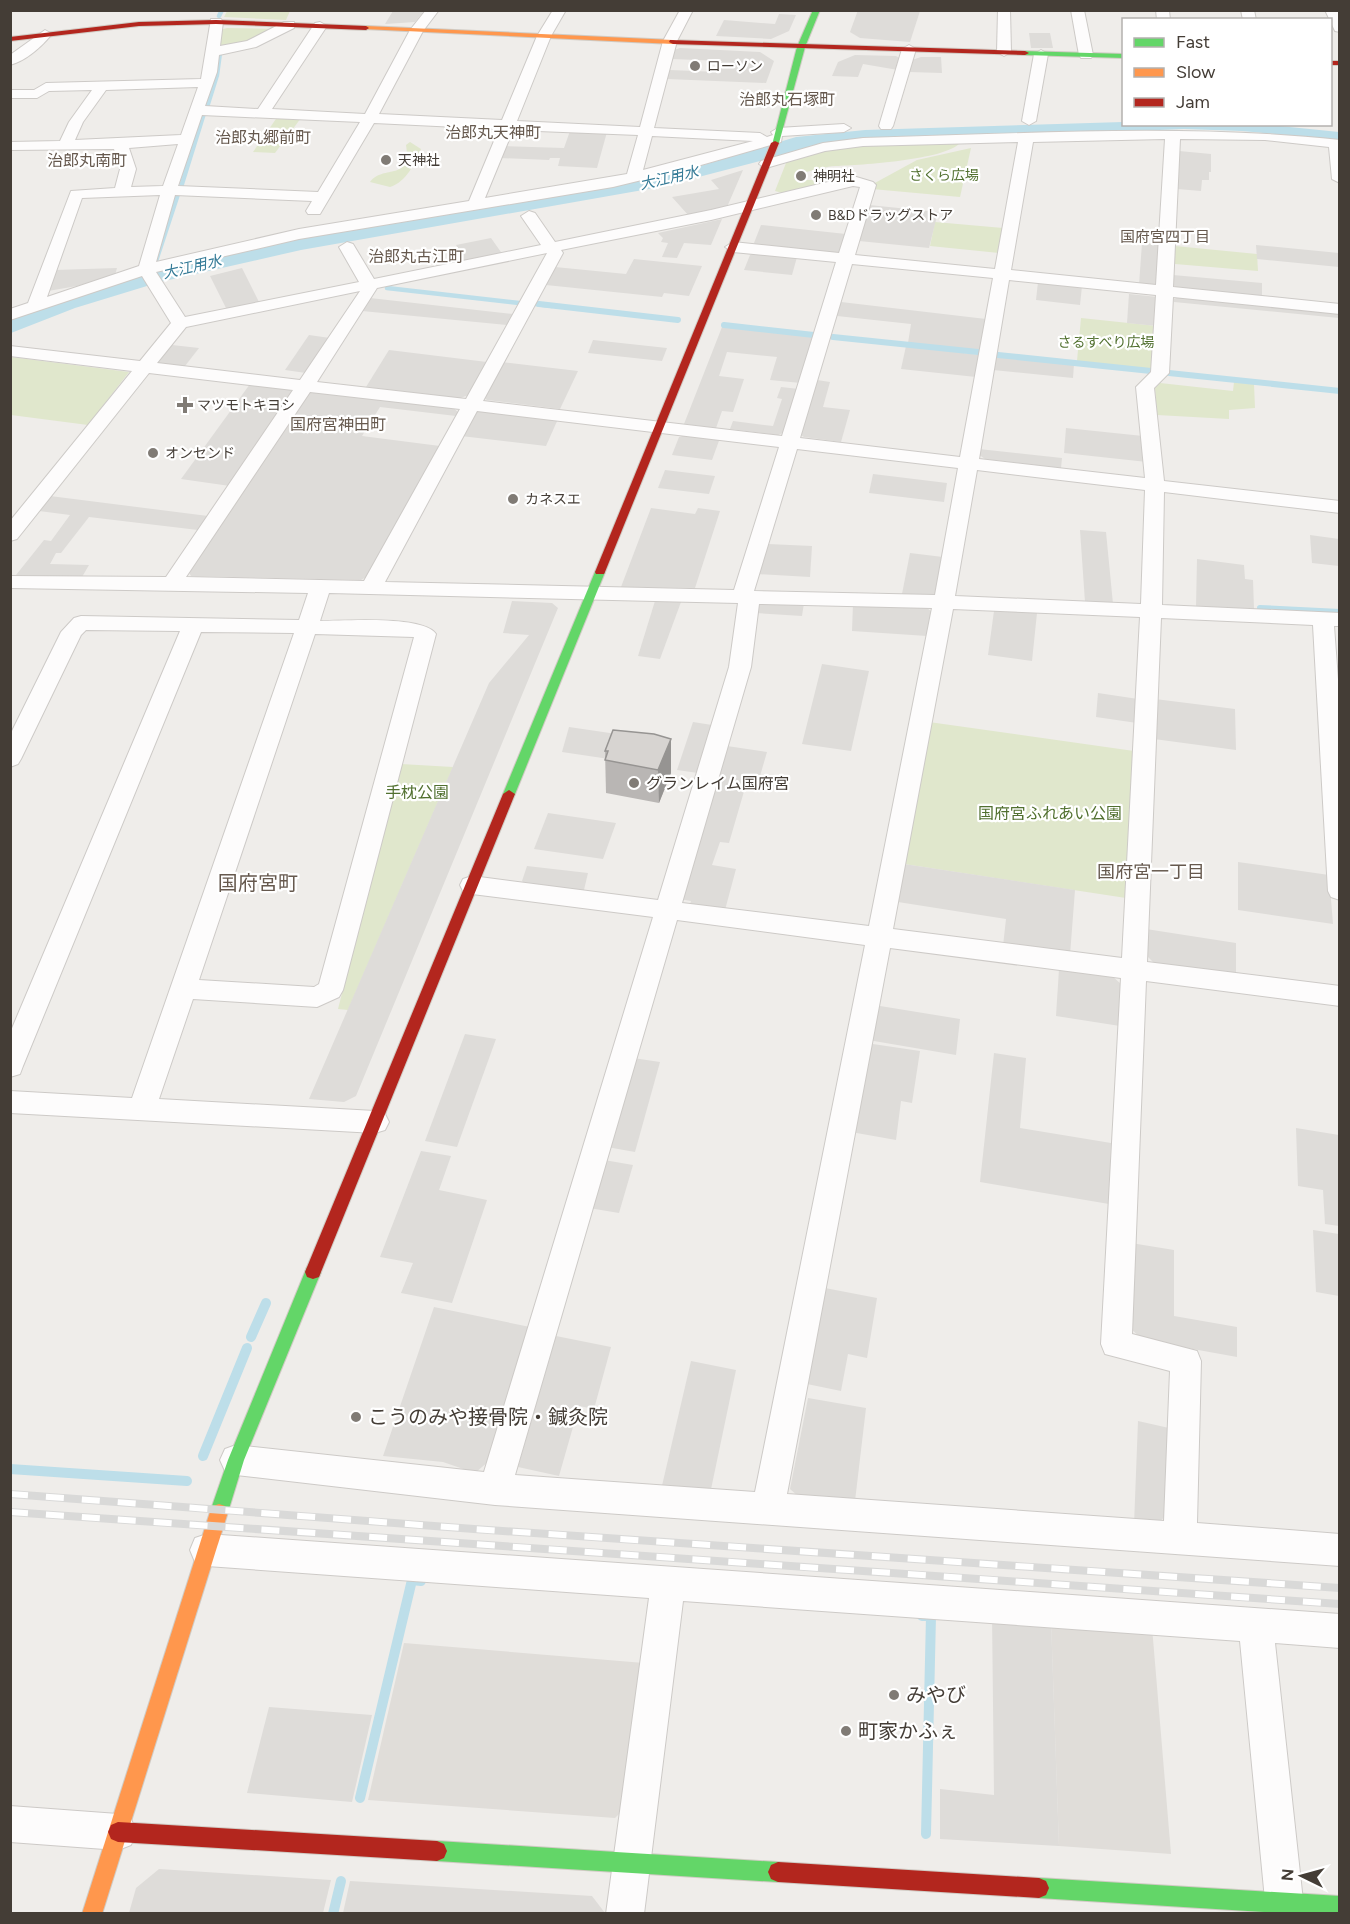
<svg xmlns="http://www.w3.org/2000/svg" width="1350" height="1924" font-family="Figtree,'Noto Sans JP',sans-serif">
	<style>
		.industrial { fill: #e0ddd9 }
		.green { fill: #e0e7cc }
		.parking { fill: #dedcd9 }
		.water { fill: #bddee9 }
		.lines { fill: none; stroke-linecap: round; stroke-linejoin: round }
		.stream-far2 { stroke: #bddee9; stroke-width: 4.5 }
		.stream-far1 { stroke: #bddee9; stroke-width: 6 }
		.stream { stroke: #bddee9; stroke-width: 10 }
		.street-casing { stroke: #cdcac7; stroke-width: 2 }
		.fast-casing { stroke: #d0cbc4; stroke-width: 2 }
		.slow-casing { stroke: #d0cbc4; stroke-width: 2 }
		.jam-casing { stroke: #d0cbc4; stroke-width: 2 }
		.street { fill: #fdfcfc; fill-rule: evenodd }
		.fast { fill: #63d668; fill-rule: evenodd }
		.slow { fill: #ff974d; fill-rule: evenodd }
		.jam { fill: #b3261e; fill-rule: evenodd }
		.rail-casing { stroke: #d9d9d8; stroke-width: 8 }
		.rail { stroke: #fff; stroke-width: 6; stroke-dasharray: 18; stroke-linecap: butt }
		.wall { fill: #b9b6b4 }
		.shaded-wall { fill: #969492 }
		.building { fill: #d7d4d1; stroke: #969492; stroke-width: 1.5 }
		.poi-dot { fill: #807b75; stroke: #fff; stroke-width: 2 }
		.labels { text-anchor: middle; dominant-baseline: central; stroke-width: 4.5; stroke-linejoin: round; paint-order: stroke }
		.far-poi-label { font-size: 14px; fill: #443d36; stroke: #fff; text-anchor: start }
		.far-park-label { font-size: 14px; fill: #51702f; stroke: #fff }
		.far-water-label { font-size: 15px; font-style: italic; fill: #357b97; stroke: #fff }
		.far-neighbourhood-label { font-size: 15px; fill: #66594e; stroke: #fff }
		.far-quarter-label { font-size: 16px; fill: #66594e; stroke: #fff }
		.poi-label { font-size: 16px; fill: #443d36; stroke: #fff; text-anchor: start }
		.park-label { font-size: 16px; fill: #51702f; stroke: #fff }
		.neighbourhood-label { font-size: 18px; fill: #66594e; stroke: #fff }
		.quarter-label { font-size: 20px; fill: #66594e; stroke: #fff }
		.near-poi-label { font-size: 20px; fill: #443d36; stroke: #fff; text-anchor: start }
	</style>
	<rect width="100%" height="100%" fill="#efedea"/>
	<g class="industrial">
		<path d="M1051,1620L1152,1627L1171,1854L1059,1846Z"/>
		<path d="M404,1643L644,1663L626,1807L615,1818L368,1800Z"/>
	</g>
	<g class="green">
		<path d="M227,11V10L290,11L286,20L224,17Z"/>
		<path d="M227,28L274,29L266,36L219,49L220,30Z"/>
		<path d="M278,116L301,118L275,153L253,152Z"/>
		<path d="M410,142L421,149C415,164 406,182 390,187L370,182C384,164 412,182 406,145Z"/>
		<path d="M960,143C945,160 860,165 836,166C824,166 811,172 799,173L795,176L798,180H812L818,184L782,193L775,191L786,163C814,139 921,144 960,143Z"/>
		<path d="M971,148L960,197L872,189L873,184L917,160Z"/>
		<path d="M935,222L1003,228L999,253L930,246Z"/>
		<path d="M1175,246L1257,254L1258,271L1175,264Z"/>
		<path d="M1081,318L1157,326L1153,369L1077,361Z"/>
		<path d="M11,357L129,372L88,425L11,415Z"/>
		<path d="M1234,382L1254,384L1255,408L1229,410V419L1157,415L1155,388L1160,383L1233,391Z"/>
		<path d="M929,722L1134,751L1126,898L904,864Z"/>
		<path d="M401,764L453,767L348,1010L338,1009Z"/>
	</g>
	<g class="parking">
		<path d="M858,10H920V11L910,42L860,38L850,32Z"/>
		<path d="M393,11V10L424,11L415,22L385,24Z"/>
		<path d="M779,14L796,15L789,31L771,39L716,36L724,20L775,24Z"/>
		<path d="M1029,33H1050L1053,48H1031Z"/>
		<path d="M680,48L760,52L774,61L766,83L667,79L669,70L720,72L722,61L672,59L674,50Z"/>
		<path d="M855,55L896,56L901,59L898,70L863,64L858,77L832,76L838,62Z"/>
		<path d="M921,57H941L942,73L909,72L912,60Z"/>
		<path d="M570,131L607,132L597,168L558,166L560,158H550L549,160L500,158L504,146L564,148Z"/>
		<path d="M1179,151L1211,154V172H1209V180H1202L1201,191L1177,189Z"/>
		<path d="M743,170L727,207L689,216L672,197L719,189L711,180Z"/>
		<path d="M869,205L938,212L929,248L859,241Z"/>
		<path d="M722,219L711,245L684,243L677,258L662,257L668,243L661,242L663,238L658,233Z"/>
		<path d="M761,225L846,234L841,252L834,254L758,247L754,243Z"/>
		<path d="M491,238L503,255L453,264L450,259L463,256L456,245Z"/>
		<path d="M1142,243L1160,244L1158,283L1153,286L1139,285Z"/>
		<path d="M1256,245L1339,253V267L1257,259Z"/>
		<path d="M756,253L797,257L792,275L744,270L750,255Z"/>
		<path d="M634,259L702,266L689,296L664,293L662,297L546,285L555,267L626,274Z"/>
		<path d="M117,268L115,275L77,286L48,291L55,270Z"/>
		<path d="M242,268L260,304L227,310L210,276Z"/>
		<path d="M1173,275L1262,283V298L1180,290L1173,285Z"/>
		<path d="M1038,282L1082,286L1080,305L1036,300Z"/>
		<path d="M1129,294L1158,297L1157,326L1127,323Z"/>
		<path d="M1182,296L1339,312V318L1174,302V299Z"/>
		<path d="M370,298L513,314L507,325L362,311Z"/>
		<path d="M841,302L986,319L981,350L908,343L911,324L837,316Z"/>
		<path d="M722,327L815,337L801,383L770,380L777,357L727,352L719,376L744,379L733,412L722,411L716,428L684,424Z"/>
		<path d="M309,335L330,338L306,373L285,370Z"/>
		<path d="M593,340L667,348L662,361L588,353Z"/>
		<path d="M172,345L199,348L185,366L158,363Z"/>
		<path d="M906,346L980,355L976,377L901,369Z"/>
		<path d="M389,350L487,362L469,395L460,398L366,387Z"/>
		<path d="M995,356L1074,364L1073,378L993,370Z"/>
		<path d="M501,362L578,371L560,409L487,400L483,397Z"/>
		<path d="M817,380L830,382L823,407L850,410L841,442L804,437L801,435Z"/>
		<path d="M250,384L289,389L293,393L230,486L181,479Z"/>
		<path d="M781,387L799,389L785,432L778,435L730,429L733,421L773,426L782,399L777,398Z"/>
		<path d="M309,390L452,407L458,412L456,416L380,407L362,436L440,446L368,576L361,580L191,576L188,571Z"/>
		<path d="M482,410L558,419L546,446L461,436L472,414Z"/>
		<path d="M1066,428L1143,436L1147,462L1064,453Z"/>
		<path d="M686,435L720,438L712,460L672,455L679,437Z"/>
		<path d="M979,449L1062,458L1061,468L985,459L978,454Z"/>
		<path d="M665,470L715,476L709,494L658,488Z"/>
		<path d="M873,474L947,483L944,502L869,493Z"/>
		<path d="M50,496L208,516L198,530L89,517L61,553H56L50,564L89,565L82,577L16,575L44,540L51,541L70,515L39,511Z"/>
		<path d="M651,508L695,514L698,508L720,511L695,588L621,587Z"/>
		<path d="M1080,530L1106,532L1113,604L1085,602Z"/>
		<path d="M1310,535L1339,539V566L1312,563Z"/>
		<path d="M768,544L812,546L810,577L757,574Z"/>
		<path d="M910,553L943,557L937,595L902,594Z"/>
		<path d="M1197,559L1244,565L1245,579L1253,580L1254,609L1196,607Z"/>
		<path d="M512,601L552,603L558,608L356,1096L344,1102L309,1099L489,683L529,635L503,633Z"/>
		<path d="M655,601L681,602L660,659L638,656Z"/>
		<path d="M758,603H804L802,616L756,613Z"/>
		<path d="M853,604L927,608L932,612L927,636L852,631Z"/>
		<path d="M994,611L1037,613L1032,661L988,655Z"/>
		<path d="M822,664L869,671L851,751L802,744Z"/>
		<path d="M1098,693L1138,699L1137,723L1096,717Z"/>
		<path d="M1155,699L1235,709L1236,750L1154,739Z"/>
		<path d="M693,722L712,725L698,773L677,770Z"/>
		<path d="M569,727L644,738L636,763L562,752Z"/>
		<path d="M727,746L767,752L756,790L745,788L729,843L720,842L712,865L736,869L725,910L690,904L691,901L679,899Z"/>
		<path d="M548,813L616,823L603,859L534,849Z"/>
		<path d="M1238,862L1329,875L1333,924L1238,910Z"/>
		<path d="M904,864L1075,890L1070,955L1003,946L1006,919L898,902Z"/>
		<path d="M527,866L588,873L583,894L527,886L522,881Z"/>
		<path d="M1146,929L1236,943V976L1156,965L1145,954Z"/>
		<path d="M1059,969L1111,975L1122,985L1120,1026L1056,1016Z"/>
		<path d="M874,1005L960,1019L956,1055L868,1040Z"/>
		<path d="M465,1034L496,1039L457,1147L425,1141Z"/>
		<path d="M866,1043L920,1051L912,1103L901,1101L896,1140L851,1132Z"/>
		<path d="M994,1053L1026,1058L1020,1128L1111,1143L1109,1204L980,1182Z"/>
		<path d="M633,1058L660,1062L635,1152L607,1147Z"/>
		<path d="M1296,1128L1339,1135V1226L1325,1224L1323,1190L1298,1186Z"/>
		<path d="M421,1151L451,1156L439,1190L487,1200L452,1303L401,1293L413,1263L380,1257Z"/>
		<path d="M604,1160L633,1165L619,1213L589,1208Z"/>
		<path d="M1313,1230L1339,1234V1296L1316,1292Z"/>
		<path d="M1131,1243L1174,1250V1316L1237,1327V1357L1143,1340L1128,1326Z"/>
		<path d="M825,1288L877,1298L867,1358L848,1354L841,1391L807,1384Z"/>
		<path d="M434,1307L530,1327L489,1461L475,1473L443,1462L383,1456Z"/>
		<path d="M556,1336L611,1347L594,1409L579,1406L559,1476L518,1467Z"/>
		<path d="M691,1361L736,1370L710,1494L661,1490Z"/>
		<path d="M808,1398L866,1408L855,1501L798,1496L790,1489Z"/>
		<path d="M1138,1421L1169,1428L1166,1515L1156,1526L1134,1525Z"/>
		<path d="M992,1613L1051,1620L1059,1846L940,1839V1789L994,1795Z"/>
		<path d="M269,1707L372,1715L352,1802L247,1793Z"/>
		<path d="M159,1869L331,1880L323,1913H129L136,1888Z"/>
		<path d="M350,1881L592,1896L605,1913H343Z"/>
	</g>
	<path class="water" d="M1123,122L1270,125L1339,132V140L1242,131L1184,129L829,143L660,187L301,250L160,282L75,308L11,333V320L139,275L292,239L687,170L796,137L865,130Z"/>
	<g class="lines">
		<g class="stream-far2">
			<path d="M219,16L222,10"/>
			<path d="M207,107L217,75L220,53"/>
			<path d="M181,187L204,113"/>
			<path d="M156,261L178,194"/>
			<path d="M387,288L519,303"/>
			<path d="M535,304L552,306"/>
		</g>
		<g class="stream-far1">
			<path d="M539,304L678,320"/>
			<path d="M724,325L814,335"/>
			<path d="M833,337L978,352"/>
			<path d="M998,355L1151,371"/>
			<path d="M1169,373L1340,391"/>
			<path d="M1260,608L1340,612"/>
		</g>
		<g class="stream">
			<path d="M251,1337L266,1303"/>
			<path d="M203,1456L247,1348"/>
			<path d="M10,1469L187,1481"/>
			<path d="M922,1616H931L926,1834"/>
			<path d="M360,1798L412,1580L421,1581"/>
			<path d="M333,1914L341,1881"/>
		</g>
		<g class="street-casing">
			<g id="street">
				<path d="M426,10H439L423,31L379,114L502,120L537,36L553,10H566L551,36L517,121L640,127L663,41L680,10H693L677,41L654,128L760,133L767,137L773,135L771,132L778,128L844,124L851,128L844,132L782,136L781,142L687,169L613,187L299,239L156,272L185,317L359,282L339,247L347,242L353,244L374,279L541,245L521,216L529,211L535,213L555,242L711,210L853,176L873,182L876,185L855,255L995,269L1018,142L863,146L825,151L766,168L759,164L761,161L823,143L863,138C1022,134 1181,123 1340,140V183L1332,179L1329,147L1265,140L1180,139L1173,287L1340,304V314L1173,297L1169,373L1154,388L1164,481L1340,501V513L1164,492L1162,605L1340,613V626H1334L1340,706V900L1331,897L1328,891L1313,625L1161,618L1147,962L1340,986V1006L1146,981L1132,1334L1197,1351L1201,1361L1197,1523L1340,1534V1566L495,1505L236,1475L225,1471L220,1460L225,1449L236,1445L484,1472L653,917L472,894L463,891L460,885L463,879L472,876L658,900L729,667L738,603L329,593L320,621C343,621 423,615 436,634L343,990L339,997L317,1007L193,999L159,1099L375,1111L385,1114L389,1122L385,1130L375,1133L10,1113V1091L132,1098L294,633L201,632L23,1066L20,1074L10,1077V1033L180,631L86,630L81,635L21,759L18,764L10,767V735L61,632L74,618L81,616L299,620L308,593L10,588V576L166,577L293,390L149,373L17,539L10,541V521L132,371L10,356V346L140,361L171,323L142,276L10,320V309L28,303L71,191L115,188L120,169L114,149L10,150V142L60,141L69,122L92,90L49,91L37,98H10V90H34L46,83L201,79L211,19H221L223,22L220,46L247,41L284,22H294V28L256,47L219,55L217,72L205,106L258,109L315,23L320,22L327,26L272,109L365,114L410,30ZM198,87L181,135L75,140L83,122L106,90ZM202,115L360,122L318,192L178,186ZM374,123L499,129L469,201L299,229L156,262L175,195L312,201L306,211L308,214H320ZM513,130L638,135L627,174L485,198ZM652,136L753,141L643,170ZM1165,139L1156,285L1011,270L1033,142ZM178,144L163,186L131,187L136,169L129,148ZM853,186L860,187L839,253L733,242L725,247L733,252L836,262L782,436L483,401L563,253L561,250L711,220ZM160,195L139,266L47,297L82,198ZM547,253L466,399L317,382L377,288ZM852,264L993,278L960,457L800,438ZM1009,280L1156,295L1151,372L1136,387L1145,478L979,459ZM360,291L300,380L157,363L186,327ZM310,392L460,409L364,581L186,577ZM477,411L779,447L734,590L385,582ZM797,449L958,468L935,595L754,591ZM977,470L1145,490L1141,604L955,596ZM759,604L932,608L869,926L682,903L751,667ZM953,609L1140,617L1122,958L893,929ZM315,634L414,637L319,984L314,987L199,980ZM677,920L865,945L755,1492L515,1475ZM890,948L1121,978L1101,1344L1105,1354L1170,1371L1164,1521L787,1494Z"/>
				<path d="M998,10H1010L1011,52L1004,56L997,52Z"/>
				<path d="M1071,10H1084L1093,55L1091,58H1081L1079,55Z"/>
				<path d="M1156,10H1169L1170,20H1157Z"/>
				<path d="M1241,10H1254L1256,20H1243Z"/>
				<path d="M1325,10H1338L1340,32L1335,31Z"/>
				<path d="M45,30L52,34C41,47 27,60 10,65V55Z"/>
				<path d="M909,45L916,49L893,126L891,129H881L879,126L902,49Z"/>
				<path d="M1041,50L1048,54L1036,121L1029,125L1022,121L1034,54Z"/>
				<path d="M207,1534L1340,1614V1648L1275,1643L1304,1910L1303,1914H1267L1266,1910L1240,1641L683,1601L644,1914H606L649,1598L207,1566L195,1562L190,1550L195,1538Z"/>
				<path d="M10,1806L118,1814L131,1819L136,1832L131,1845L118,1850L10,1842Z"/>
			</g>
		</g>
		<g class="fast-casing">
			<g id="fast">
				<path d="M813,10H820L805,47L779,143L772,145L797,47Z"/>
				<path d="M1022,51L1124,54V58L1025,55H1022Z"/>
				<path d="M600,569L605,572L515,794L513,797H505L503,794L595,572Z"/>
				<path d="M313,1265L319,1267L321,1272L244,1460L228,1512L225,1518L219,1520L213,1518L210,1512L228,1460L305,1272L307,1267Z"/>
				<path d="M437,1841L778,1862L785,1865L788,1872L785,1879L778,1882L437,1861L430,1858L427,1851L430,1844Z"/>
				<path d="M1039,1878L1340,1896V1914H1298L1039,1898L1032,1895L1029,1888L1032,1881Z"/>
			</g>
		</g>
		<g class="slow-casing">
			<g id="slow">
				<path d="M366,26L673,40L677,42L673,44L364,29Z"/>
				<path d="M219,1504L225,1506L228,1512L102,1914H82L210,1512L213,1506Z"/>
			</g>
		</g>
		<g class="jam-casing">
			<g id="jam">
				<path d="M216,20L366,26L369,28L366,30L216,24L139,26L10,41V37L139,22Z"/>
				<path d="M670,40L1025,51L1029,53L1025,55L673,44L669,42Z"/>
				<rect x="1330" y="61" width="10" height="4"/>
				<path d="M775,141L779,143L605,572L604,574H596L595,572L771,143Z"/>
				<path d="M509,790L515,794L321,1272L319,1277L313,1279L307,1277L305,1272L503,794Z"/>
				<path d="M118,1822L437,1841L444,1844L447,1851L444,1858L437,1861L118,1842L111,1839L108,1832L111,1825Z"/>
				<path d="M778,1862L1039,1878L1046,1881L1049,1888L1046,1895L1039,1898L778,1882L771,1879L768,1872L771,1865Z"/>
			</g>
		</g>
		<use href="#street" class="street"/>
		<use href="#fast" class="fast"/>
		<use href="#slow" class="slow"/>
		<use href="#jam" class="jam"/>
		<g class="rail-casing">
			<g id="rail">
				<path d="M10,1494L474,1529L1340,1588"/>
				<path d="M10,1512L1340,1604"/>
			</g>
		</g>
		<use href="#rail" class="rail"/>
	</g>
	<path class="wall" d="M671,739V773L659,803L606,793L605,751Z"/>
	<path class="shaded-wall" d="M671,739V773L659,803L658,770Z"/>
	<path class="building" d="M613,730L654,734L671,739L658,770L605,760L608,751H605Z"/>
	<g class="poi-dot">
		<circle cx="695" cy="66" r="6"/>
		<circle cx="386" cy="160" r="6"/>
		<circle cx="801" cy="176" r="6"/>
		<circle cx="816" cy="215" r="6"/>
		<path d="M182 396h6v6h6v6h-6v6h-6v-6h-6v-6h6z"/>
		<circle cx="153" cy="453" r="6"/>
		<circle cx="513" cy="499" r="6"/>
		<circle cx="634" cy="783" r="6"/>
		<circle cx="356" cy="1417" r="6"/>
		<circle cx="894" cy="1695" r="6"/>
		<circle cx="846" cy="1731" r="6"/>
	</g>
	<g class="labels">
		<g class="far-poi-label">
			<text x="707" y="66">ローソン</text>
			<text x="398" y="160">天神社</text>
			<text x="813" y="176">神明社</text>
			<text x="828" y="215">B&amp;Dドラッグストア</text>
			<text x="197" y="405">マツモトキヨシ</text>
			<text x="165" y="453">オンセンド</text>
			<text x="525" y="499">カネスエ</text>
		</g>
		<g class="far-park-label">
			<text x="944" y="175">さくら広場</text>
			<text x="1106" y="342">さるすべり広場</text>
		</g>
		<g class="far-water-label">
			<text transform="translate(669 178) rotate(-13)">大江用水</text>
			<text transform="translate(192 267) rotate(-13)">大江用水</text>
		</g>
		<g class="far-neighbourhood-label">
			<text x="1165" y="237">国府宮四丁目</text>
		</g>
		<g class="far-quarter-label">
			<text x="787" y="99">治郎丸石塚町</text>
			<text x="493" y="132">治郎丸天神町</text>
			<text x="263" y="137">治郎丸郷前町</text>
			<text x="87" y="160">治郎丸南町</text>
			<text x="416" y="256">治郎丸古江町</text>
			<text x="338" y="424">国府宮神田町</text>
		</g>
		<g class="poi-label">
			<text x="646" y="783">グランレイム国府宮</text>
		</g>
		<g class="park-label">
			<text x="417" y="792">手枕公園</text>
			<text x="1050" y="813">国府宮ふれあい公園</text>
		</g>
		<g class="neighbourhood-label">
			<text x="1151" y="872">国府宮一丁目</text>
		</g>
		<g class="quarter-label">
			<text x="258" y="883">国府宮町</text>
		</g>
		<g class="near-poi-label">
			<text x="368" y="1417">こうのみや接骨院・鍼灸院</text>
			<text x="906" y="1695">みやび</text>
			<text x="858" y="1731">町家かふぇ</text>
		</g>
	</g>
	<rect width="1350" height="1924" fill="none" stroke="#443d36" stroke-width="24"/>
	<rect x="1122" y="18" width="210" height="108" fill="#ffffff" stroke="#b4b1af" stroke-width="1.5"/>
	<rect x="1134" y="38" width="30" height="9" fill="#63d668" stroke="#b4b1af" stroke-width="1.5"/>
	<text x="1176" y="48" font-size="18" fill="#443d36">Fast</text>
	<rect x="1134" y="68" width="30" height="9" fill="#ff974d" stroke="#b4b1af" stroke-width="1.5"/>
	<text x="1176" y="78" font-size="18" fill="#443d36">Slow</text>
	<rect x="1134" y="98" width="30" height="9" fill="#b3261e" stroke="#b4b1af" stroke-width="1.5"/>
	<text x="1176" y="108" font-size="18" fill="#443d36">Jam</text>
	<g transform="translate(1302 1876) rotate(275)" stroke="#ffffff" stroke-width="4.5" paint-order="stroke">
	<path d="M0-4.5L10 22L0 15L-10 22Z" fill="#443d36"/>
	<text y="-9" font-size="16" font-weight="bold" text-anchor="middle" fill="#443d36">N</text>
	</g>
</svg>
